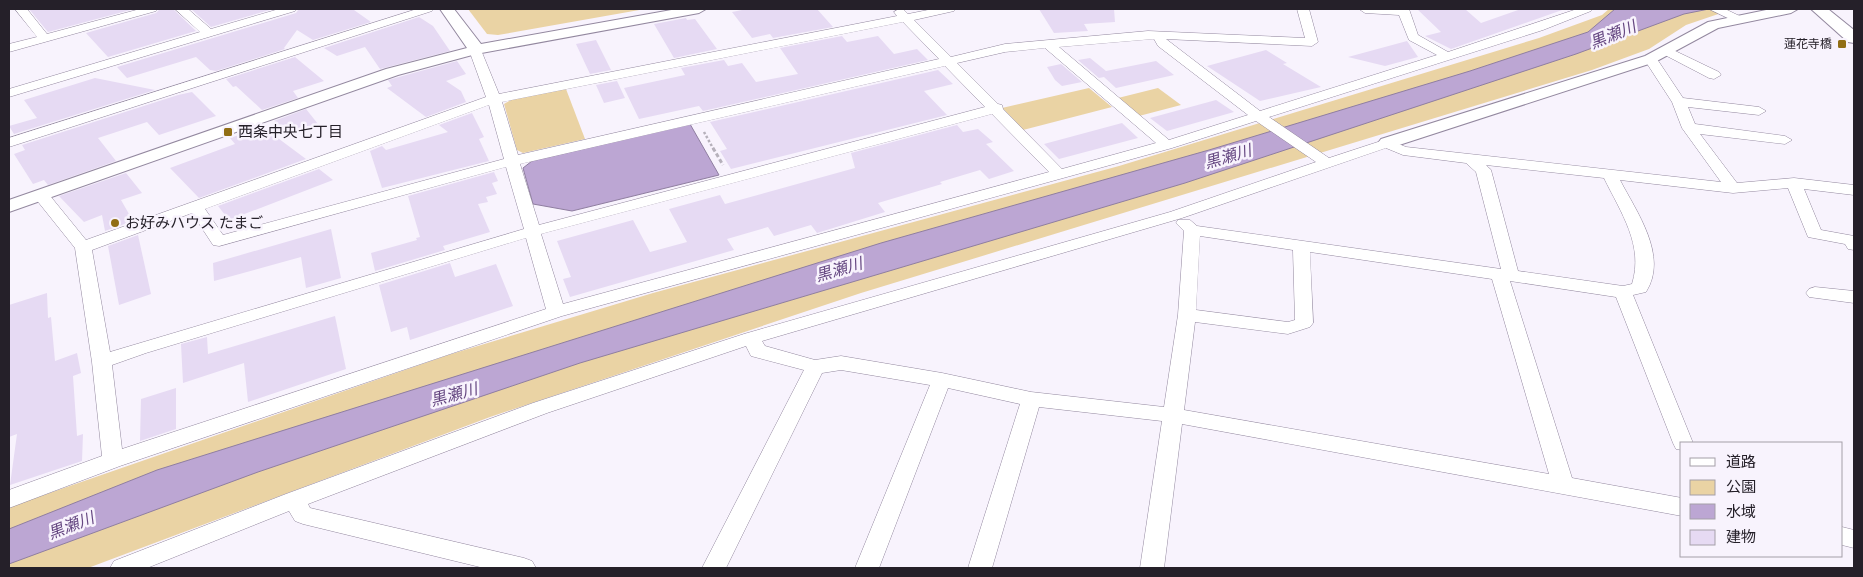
<svg xmlns="http://www.w3.org/2000/svg" width="1863" height="577" font-family="Spectral,'Noto Sans JP',serif">
	<style>
		.green { fill: #ead3a4 }
		.water { fill: #bca6d3; stroke: #8f7ea0 }
		.building { fill: #e6daf3 }
		.lines { fill: none; stroke-linecap: round; stroke-linejoin: round }
		.minor-casing { stroke: #93889f; stroke-width: 1 }
		.tertiary-casing { stroke: #93889f; stroke-width: 2 }
		.secondary-casing { stroke: #93889f; stroke-width: 2 }
		.path-far1 { stroke: #b6b1bb; stroke-width: 2.5; stroke-dasharray: 2.5 2; stroke-linecap: butt }
		.path { stroke: #b6b1bb; stroke-width: 3; stroke-dasharray: 4 2.5; stroke-linecap: butt }
		.minor { fill: #fff; fill-rule: evenodd }
		.tertiary { fill: #fff; fill-rule: evenodd }
		.secondary { fill: #fff; fill-rule: evenodd }
		.poi-dot { fill: #916e15; stroke: #f8f3fd; stroke-width: 2 }
		.labels { text-anchor: middle; dominant-baseline: central; stroke-width: 5; stroke-linejoin: round; paint-order: stroke }
		.far-poi-label { font-size: 12px; fill: #252029; stroke: #f8f3fd; text-anchor: end }
		.poi-label { font-size: 15px; fill: #252029; stroke: #f8f3fd; text-anchor: start }
		.water-label { font-size: 16px; font-style: italic; fill: #664882; stroke: #f8f3fd }
	</style>
	<rect width="100%" height="100%" fill="#f8f3fd"/>
	<g class="green">
		<path d="M468,9H645L498,35L487,34Z"/>
		<path d="M1609,9H1733L1686,25L1649,49L1592,70L861,293L490,417L88,568H9V507L448,355L653,293L1119,166L1539,38L1602,15Z"/>
		<path d="M1089,88L1112,107L1023,130L1002,108Z"/>
		<path d="M1158,88L1181,105L1139,116L1118,98Z"/>
		<path d="M566,89L585,139L523,153L517,150L504,104L511,100Z"/>
	</g>
	<g class="water">
		<path d="M1615,9H1709L1684,14L1576,54L1185,183L580,363L258,472L9,564V529L157,470L881,243L1209,150L1470,71L1588,32Z"/>
		<path d="M690,124L719,175L572,211L533,204L523,168L532,161Z"/>
	</g>
	<g class="building">
		<path d="M29,9H134L48,32Z"/>
		<path d="M160,9H173L196,31L108,57L86,33L156,13Z"/>
		<path d="M191,9H273L211,27Z"/>
		<path d="M299,9L354,10L371,22L313,40L297,30L284,48L285,49L216,71L210,70L196,57L127,78L117,67L296,13Z"/>
		<path d="M747,9H817L833,27L773,38L770,34L752,38L732,12Z"/>
		<path d="M1039,9H1114L1115,22L1084,24L1088,31L1054,33Z"/>
		<path d="M1417,9H1465L1481,23L1521,9H1565L1451,49L1425,36L1441,32Z"/>
		<path d="M419,17L433,26L450,51L380,69L365,47L337,56L324,48Z"/>
		<path d="M686,18L687,20L695,19L717,49L674,58L654,24Z"/>
		<path d="M842,36L847,42L878,36L894,54L917,49L928,60L703,111L699,106L639,119L624,88L685,75L681,68L724,60L728,66L742,63L756,82L798,74L780,48Z"/>
		<path d="M596,40L611,70L590,74L576,44Z"/>
		<path d="M1407,41L1418,57L1385,66L1348,57Z"/>
		<path d="M1266,50L1287,63L1283,64L1321,87L1260,101L1207,66Z"/>
		<path d="M295,57L324,81L293,91L298,98L262,110L236,86L233,87L226,79Z"/>
		<path d="M1090,58L1106,71L1156,61L1174,75L1116,88L1104,77L1099,78L1078,60Z"/>
		<path d="M457,61L466,74L446,81L461,91L466,102L426,117L387,88L392,86L388,80Z"/>
		<path d="M1061,64L1082,82L1062,86L1055,80L1047,67Z"/>
		<path d="M938,70L953,84L924,91L947,115L731,169L720,151L727,149L710,122Z"/>
		<path d="M95,78L155,90L14,134L9,126L37,118L24,100Z"/>
		<path d="M617,81L625,98L604,103L596,85Z"/>
		<path d="M192,92L216,116L159,135L147,122L98,138L116,161L48,185L44,180L33,184L14,154L25,150L22,145L178,95Z"/>
		<path d="M1216,100L1234,112L1167,131L1150,118Z"/>
		<path d="M306,109L318,124L288,134L274,121Z"/>
		<path d="M472,113L484,137L479,139L489,161L382,188L370,151L382,146L386,150L448,132L439,125Z"/>
		<path d="M1122,123L1138,138L1059,159L1044,144Z"/>
		<path d="M957,125L963,132L978,129L993,142L986,144L1014,171L989,179L980,170L940,182L942,184L878,203L885,212L817,233L811,225L774,236L768,227L727,239L734,250L570,297L563,279L571,277L557,241L633,220L650,252L687,242L669,209L720,195L725,204L855,168L851,153Z"/>
		<path d="M263,127L306,159L199,198L170,168L235,144L230,138Z"/>
		<path d="M319,169L333,180L229,220L218,206Z"/>
		<path d="M494,172L498,181L492,183L497,194L486,197L488,202L478,204L490,232L443,246L445,250L375,271L371,253L417,240L416,238L420,237L408,196Z"/>
		<path d="M126,173L142,193L121,200L133,221L105,231L102,215L84,222L59,196Z"/>
		<path d="M331,229L341,278L306,288L301,257L214,281L213,263Z"/>
		<path d="M138,235L151,294L119,305L108,246Z"/>
		<path d="M450,263L455,277L496,264L513,306L410,340L407,327L391,332L379,285Z"/>
		<path d="M47,293L48,318L51,317L55,361L77,353L81,373L73,376L77,436L83,434L82,461L10,485L17,434L9,437V305Z"/>
		<path d="M335,316L346,369L248,402L244,363L183,383L181,344L207,337L208,354Z"/>
		<path d="M176,388V429L140,441L141,399Z"/>
	</g>
	<g class="lines">
		<g class="minor-casing">
			<g id="minor">
				<path d="M15,9H27L47,34L140,9H158L156,11L9,52V44L37,37Z"/>
				<path d="M175,9H188L211,29L279,9H297L295,11L9,97V89L200,32Z"/>
				<path d="M417,9H434L432,11L9,147V138Z"/>
				<path d="M899,9L904,10L908,14L933,9H956L954,11L914,20L951,57L1005,44L1148,31L1305,38L1297,9H1309L1318,42L1312,46L1166,39L1260,111L1437,55L1409,40L1399,15L1365,13L1359,9H1409L1418,35L1448,52L1577,9H1593L1591,11L1543,30L1269,117L1329,158L1387,139L1406,147L1721,182L1682,128L1672,102L1644,59L1650,55L1655,56L1683,98L1759,107L1766,111L1759,115L1688,107L1695,124L1785,136L1792,140L1785,144L1700,134L1737,183L1794,178L1854,185V195L1804,189L1821,230L1854,236V250L1848,249L1845,244L1808,237L1788,188L1733,193L1620,180C1636,211 1669,256 1646,292L1633,295L1693,443H1682V450L1676,449L1673,443L1616,297L1510,281L1572,478L1682,498V516L1182,424L1164,568H1140L1162,421L1039,407L992,568H968L1020,404L948,388L879,568H855L930,385L841,370L822,373L726,568H702L804,370L751,356L746,346L547,413L308,504L310,508L524,558L532,561L536,568H484L303,524L295,521L289,511L147,568H110L114,561L286,494L533,403L744,334L1170,212L1316,162L1256,121L1172,148L562,316L120,466L9,508V490L102,456L92,362L75,248L35,198L33,195L35,192H47L86,240L486,97L469,50L471,47H479L481,50L499,94L897,16L894,12ZM903,22L939,59L518,155L502,102ZM1154,39L1158,46L1248,115L1169,140L1059,47ZM1045,48L1156,143L1062,169L1003,109L1002,105L998,104L957,63L1005,52ZM945,66L985,107L539,225L520,164ZM489,105L504,159L223,235L205,209ZM992,114L1049,172L563,304L541,234ZM1386,148L1403,155L1466,163L1476,172L1501,269L1197,226L1190,220H1178L1176,223L1184,231L1178,315L1164,407L1031,392L942,373L841,356L815,360L765,346L762,341L1182,218ZM1486,165L1604,178C1621,213 1644,245 1632,284L1623,286L1518,271L1491,170ZM506,167L524,229L110,352L92,250L192,213L213,245L219,246ZM1200,236L1293,250L1295,320L1288,322L1196,310ZM526,238L546,309L122,449L112,365L146,353ZM1310,252L1492,279L1549,474L1184,410L1195,322L1288,334L1310,327L1313,323Z"/>
				<path d="M1709,9H1725L1746,19L1744,22H1736Z"/>
				<path d="M1667,47L1719,72L1721,75L1714,79L1709,78L1663,54L1661,51L1663,48Z"/>
				<path d="M1815,287L1854,291V303L1809,297L1806,293L1809,289Z"/>
				<path d="M1842,527L1854,530V548L1842,545Z"/>
			</g>
		</g>
		<g class="tertiary-casing">
			<g id="tertiary">
				<path d="M440,9H454L481,44L677,9H706L699,13L476,54L398,75L9,212V200L386,69L467,48Z"/>
				<path d="M1771,9H1798L1791,13L1718,28L1655,62L1393,147H1381L1378,143L1381,139L1645,56L1708,22Z"/>
			</g>
		</g>
		<g class="secondary-casing">
			<path id="secondary" d="M1811,9H1828L1854,30V43L1848,42Z"/>
		</g>
		<path class="path-far1" d="M704,132L714,150"/>
		<path class="path" d="M713,148L723,165"/>
		<use href="#minor" class="minor"/>
		<use href="#tertiary" class="tertiary"/>
		<use href="#secondary" class="secondary"/>
	</g>
	<g class="poi-dot">
		<rect x="1837" y="39" width="10" height="10" rx="2.5"/>
		<rect x="223" y="127" width="10" height="10" rx="2.5"/>
		<circle cx="115" cy="223" r="5"/>
	</g>
	<g class="labels">
		<g class="far-poi-label">
			<text x="1832" y="44">蓮花寺橋</text>
		</g>
		<g class="poi-label">
			<text x="238" y="132">西条中央七丁目</text>
			<text x="125" y="223">お好みハウス たまご</text>
		</g>
		<g class="water-label">
			<text transform="translate(1613 35) rotate(-22)">黒瀬川</text>
			<text transform="translate(1228 157) rotate(-16)">黒瀬川</text>
			<text transform="translate(839 270) rotate(-16)">黒瀬川</text>
			<text transform="translate(454 395) rotate(-15)">黒瀬川</text>
			<text transform="translate(71 526) rotate(-21)">黒瀬川</text>
		</g>
	</g>
	<rect width="1863" height="577" fill="none" stroke="#252029" stroke-width="20"/>
	<rect x="1680" y="442" width="162" height="115" fill="#f8f3fd" stroke="#a49fa8"/>
	<rect x="1690" y="458" width="25" height="8" fill="#ffffff" stroke="#a49fa8"/>
	<text x="1726" y="467" font-size="15" fill="#252029">道路</text>
	<rect x="1690" y="480" width="25" height="15" fill="#ead3a4" stroke="#a49fa8"/>
	<text x="1726" y="492" font-size="15" fill="#252029">公園</text>
	<rect x="1690" y="504" width="25" height="15" fill="#bca6d3" stroke="#a49fa8"/>
	<text x="1726" y="517" font-size="15" fill="#252029">水域</text>
	<rect x="1690" y="530" width="25" height="15" fill="#e6daf3" stroke="#a49fa8"/>
	<text x="1726" y="542" font-size="15" fill="#252029">建物</text>
</svg>
